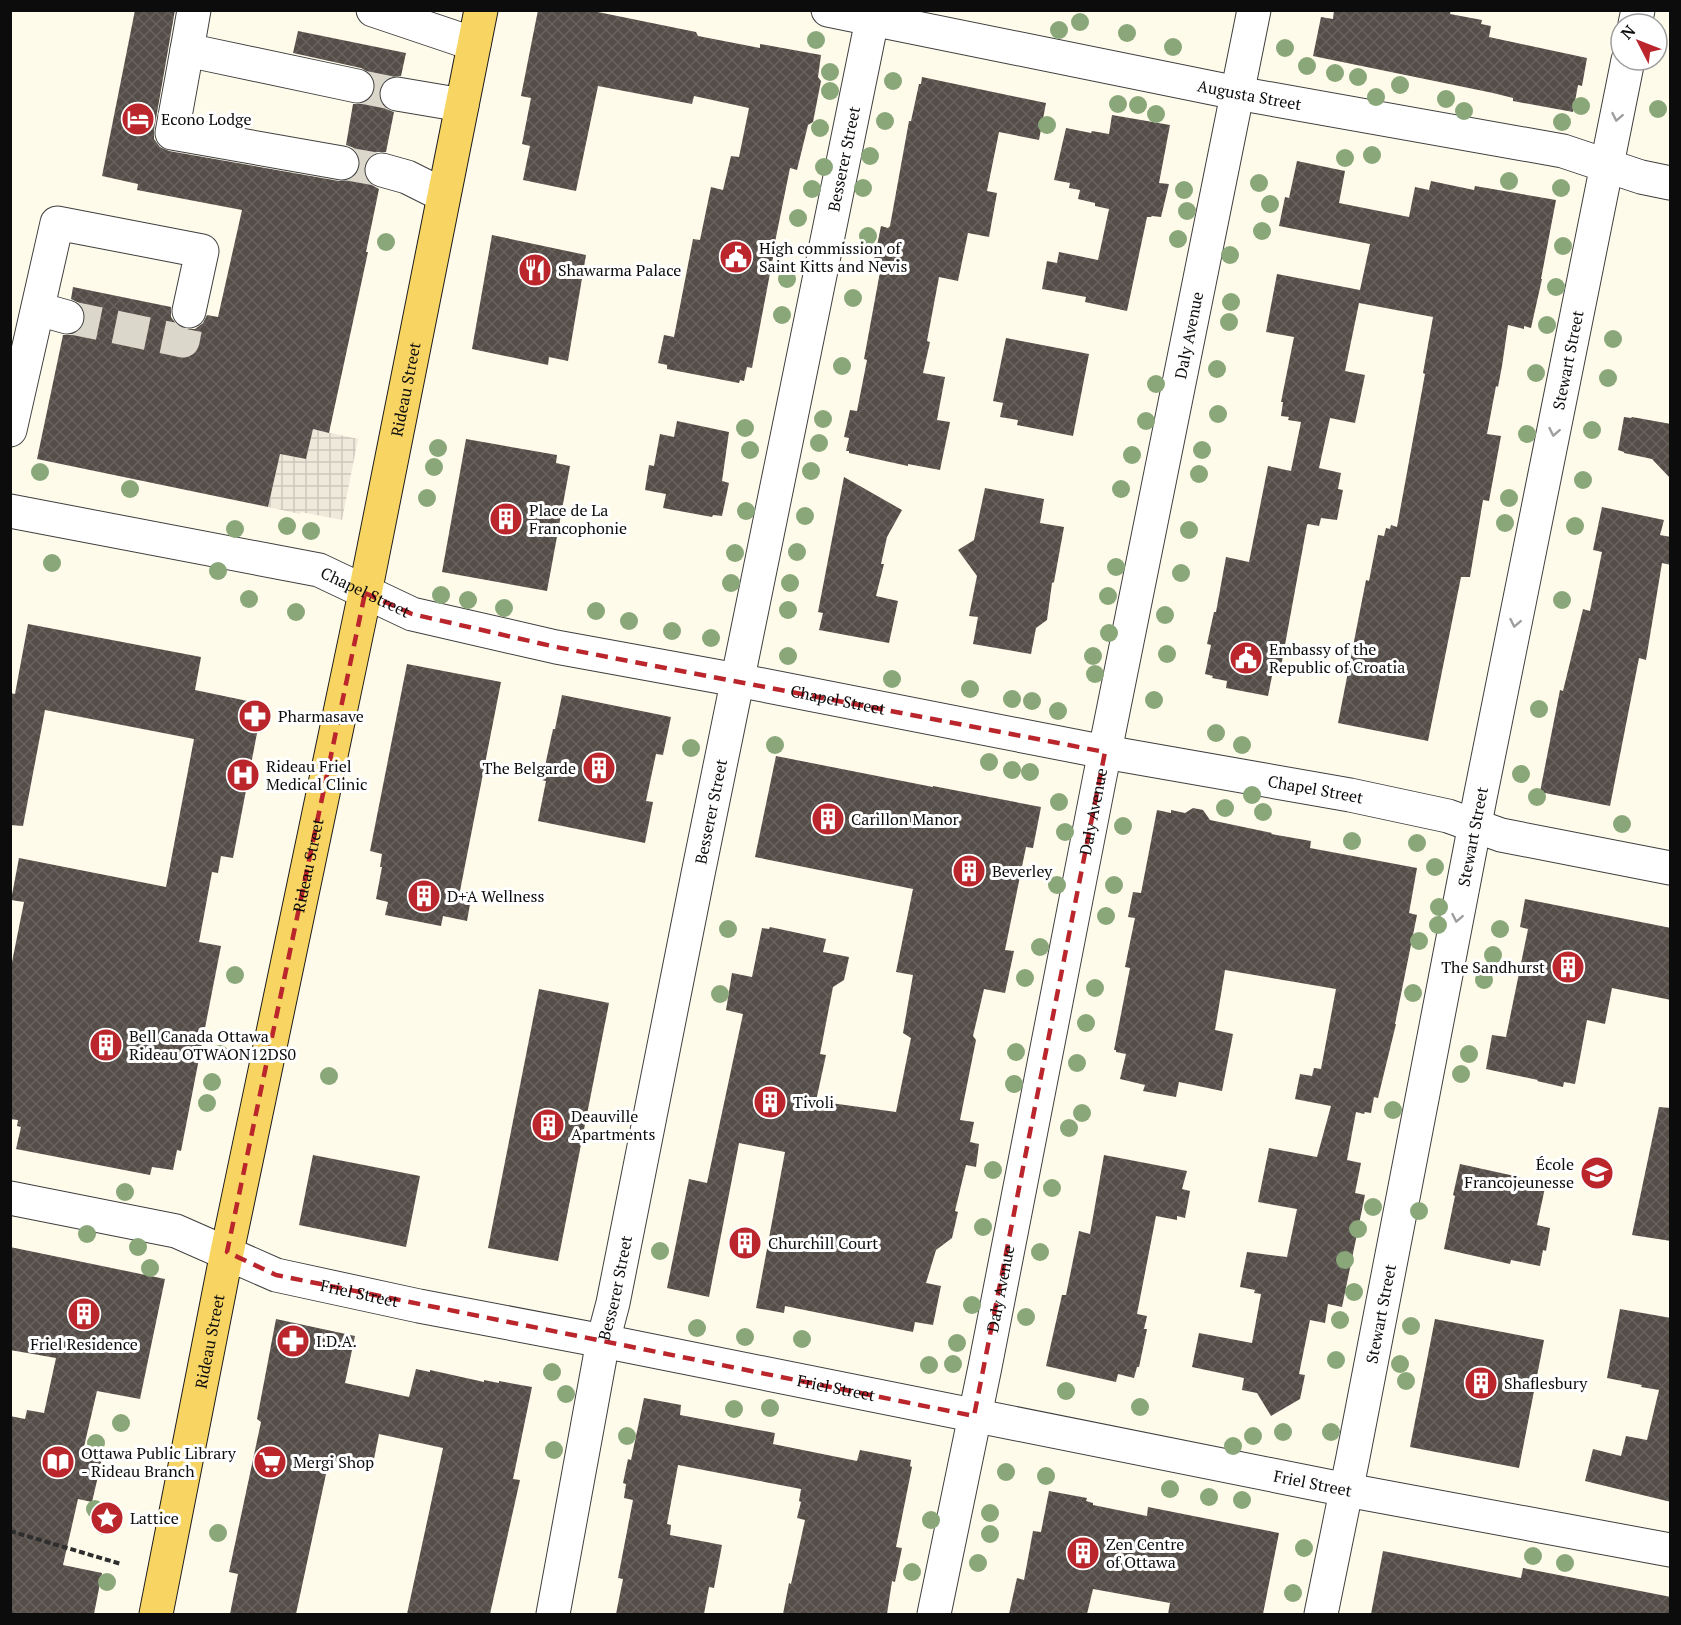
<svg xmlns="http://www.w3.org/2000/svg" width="1681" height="1625" font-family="'PT Serif',serif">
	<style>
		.plaza { fill: url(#plaza-grid) }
		.building { fill: url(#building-cross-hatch) }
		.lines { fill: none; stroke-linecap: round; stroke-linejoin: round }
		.minor-tunnel { stroke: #dbd7ca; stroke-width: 33; stroke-dasharray: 33 16; stroke-linecap: butt }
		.minor-casing { stroke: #3f3f3f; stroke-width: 35 }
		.major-casing { stroke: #1d1d1d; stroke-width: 35 }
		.path { stroke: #2e2e2e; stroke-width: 4; stroke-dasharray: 6 3; stroke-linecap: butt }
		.minor { stroke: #fff; stroke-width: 33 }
		.major { stroke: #f8d462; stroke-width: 33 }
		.tree { fill: #8aa77a }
		.oneway { stroke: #9e9e9e }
		.marked { fill: none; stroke: #bb252c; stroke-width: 4.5; stroke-dasharray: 12 8; stroke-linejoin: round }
		.labels { text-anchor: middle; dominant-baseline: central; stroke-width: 6; stroke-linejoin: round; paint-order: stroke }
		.street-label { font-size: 16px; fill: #0c0c0c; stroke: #fff }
		.poi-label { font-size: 16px; fill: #0c0c0c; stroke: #fff; text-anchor: start }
	</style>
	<defs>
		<pattern id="plaza-grid" width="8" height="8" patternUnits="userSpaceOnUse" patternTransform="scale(1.5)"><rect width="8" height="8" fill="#eee9db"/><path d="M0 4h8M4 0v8" fill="none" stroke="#cbc7bb"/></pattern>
		<pattern id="building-cross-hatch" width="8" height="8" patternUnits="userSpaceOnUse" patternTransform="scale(1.5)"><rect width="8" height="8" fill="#554d48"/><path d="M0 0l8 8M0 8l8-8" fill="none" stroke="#68625e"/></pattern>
	</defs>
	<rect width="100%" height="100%" fill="#fffbeb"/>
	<path class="plaza" d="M313,429L358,439L342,520L301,512L300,514L268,507L280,454L306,459Z"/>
	<g class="building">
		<path d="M135,10H175L154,130V139L160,147L169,151L339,181L349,180L356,175L360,167L359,156L354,148L346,145L353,104H362L370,99L375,90V81L370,73L361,68L293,53L298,31L406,53L401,76L390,77L383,82L379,90L380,101L386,109L394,112L386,152H377L369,156L364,166V175L368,183L379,189L366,252H368L329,433L313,429L306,459L280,454L268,507L37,459L63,335H72L80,331L85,321V312L81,304L71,299L73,287L171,307V317L177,325L186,329H195L203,323L207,315L218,317L242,210L137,190L138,184L102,176Z"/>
		<path d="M538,10H588L696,32L698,36L760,48V44L821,55L818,77L821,81L813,122L808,125L797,170L790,168L774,247H775L752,368L747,367L744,381L740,380L739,383L667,369V365L658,363L664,335L674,337L693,239L700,240L711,187L723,190L731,156L739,157L749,108L694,96L692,104L598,86L576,191L523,180L530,146L522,144L531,98L521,96Z"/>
		<path d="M1334,10H1451L1450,14L1482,20L1481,24L1491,26L1489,37L1587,58L1582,86L1578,85L1573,112L1513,101V98L1493,93L1313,56L1321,17L1333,19Z"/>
		<path d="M922,77L1046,103L1039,140L999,132L987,191L997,193L989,237L968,233L958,281L939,277L927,341L930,342L923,373L945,377L937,420L950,422L940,470L908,464V466L849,453V451H846L849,438L844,437L850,410L857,411L867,360L864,359L882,261L874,260L881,226L888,228L890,226L909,121H911L919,84H921Z"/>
		<path d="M1112,115L1170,125L1159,183L1169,184L1161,217L1152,216L1151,217H1147L1127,311L1085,302L1086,297L1042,289L1047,261L1057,263L1059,252L1098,260L1109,209L1095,206V203L1078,199L1080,190L1069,188L1070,183L1054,180L1066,128L1091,133L1092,131L1109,134Z"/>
		<path d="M1297,161L1345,171L1339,203L1409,217L1415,187L1429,190L1431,181L1474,190L1475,186L1556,200L1541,279H1542L1531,328L1524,326V329L1508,325L1502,366L1498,387L1496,386L1487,434L1501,436L1489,501L1483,500L1470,577H1461L1428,741L1338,723L1366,580L1369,581L1378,535L1384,536L1386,528L1390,529L1391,525L1397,527L1425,374L1423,373L1433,317L1359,303L1345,371L1365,375L1355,423L1330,418L1319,468L1341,473L1338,489L1343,490L1337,520L1321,518L1319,526L1308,524L1307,525L1280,672L1273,671L1268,696L1226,688L1227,681L1212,678L1213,676L1205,674L1211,645L1207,644L1214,612H1216L1226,557L1249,562L1268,466L1291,471L1301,422L1288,420L1289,417L1281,416L1283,402H1281L1294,337L1266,332L1277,274L1360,290L1370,244L1279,226L1285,197L1289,198Z"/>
		<path d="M492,235L586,255L568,361L549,357L548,365L472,349Z"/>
		<path d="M1006,338L1089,354L1073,436L1017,425L1018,420L1000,417L1003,403L993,401Z"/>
		<path d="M1624,417L1631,418L1632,417L1671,424V479L1652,459L1624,453V452L1618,450Z"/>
		<path d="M677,421L729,432L722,481L729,483L722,516L713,515L712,517L663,508L666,494L645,490L649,465L654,466L660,434L674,437Z"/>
		<path d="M466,439L557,455L556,463L570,466L547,591L442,572Z"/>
		<path d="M844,477L902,510L887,537L881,564H884L876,596L898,601L889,643L819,630L823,613L818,612Z"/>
		<path d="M985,488L1044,499L1040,523L1064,527L1054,582L1052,583L1047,620L1036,628L1031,654L973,644L978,617L969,616L977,576L958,550L974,540Z"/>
		<path d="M1602,507L1664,520L1660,535L1671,537V565L1662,563L1646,660L1639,658L1610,806L1540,792L1560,690L1563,691L1583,609L1590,611L1602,552L1593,550Z"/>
		<path d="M28,624L201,657L195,690L257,703L252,727L258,728L233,858L221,856L218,873L212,872L199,942L221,946L181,1151L177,1150L173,1170L152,1167L150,1175L16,1149L21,1127L17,1126L18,1120L10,1119V972L24,902L11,900L19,858L166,887L194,739L45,710L23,826L10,825V693L15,694Z"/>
		<path d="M407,664L501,682L460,891L472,893L467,921L443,916L441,926L385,915L388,902L376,899L382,867H380L382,854L370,851Z"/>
		<path d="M562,695L671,717L663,755L656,754L646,801L653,802L645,843L538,821L546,781L542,780L553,729H555Z"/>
		<path d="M776,756L933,787V786L1041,807L1033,848L1026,847L1005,950L1014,951L1005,993L984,989L973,1036L976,1040L960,1120L974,1122L970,1142L979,1144L976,1167L966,1165L955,1211L958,1212L952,1238L936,1250L926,1283L941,1286L933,1325L915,1322L913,1332L785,1306L784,1313L756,1308L785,1152L739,1143L709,1297L667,1288L689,1179L707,1183L743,1014L726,1010L732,973L752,977L762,928L769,929L770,927L826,939L823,952L849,957L844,980L833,987L820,1054L826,1055L816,1101L896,1112L911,1038L903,1033L913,975L896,972L913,889L755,857Z"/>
		<path d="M1193,808L1203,810L1210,820L1272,833L1271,834L1311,841L1310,848L1417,868L1409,913L1417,915L1395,1024H1396L1378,1098L1374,1097L1371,1113L1365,1112L1364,1114L1356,1112L1347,1160L1361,1163L1355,1193L1365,1195L1342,1307L1328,1304L1325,1323L1310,1320L1299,1374L1305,1375L1300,1399L1271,1416L1257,1393L1242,1390L1244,1378L1192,1367L1199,1333L1252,1343L1261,1294L1254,1293L1255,1290L1240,1287L1247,1252L1287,1257L1297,1209L1258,1202L1269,1148L1317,1157L1331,1106L1295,1099L1300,1074L1312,1076L1314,1068L1321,1069L1336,989L1225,970L1215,1030L1233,1034L1222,1091L1179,1082L1176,1097L1143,1091L1145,1085L1120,1079L1126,1054L1116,1052V1050H1114L1130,968L1125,967L1135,918L1128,917L1133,892L1141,893L1157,810L1171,813V810L1185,813Z"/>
		<path d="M1525,899L1671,928V1000L1612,988L1605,1024L1587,1020L1575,1084L1564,1082L1563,1087L1537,1081L1538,1080L1486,1069L1492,1035L1506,1037L1528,929L1520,927Z"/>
		<path d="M539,989L609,1003L558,1261L488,1248Z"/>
		<path d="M1659,1107L1671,1108V1241L1632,1235Z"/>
		<path d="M313,1155L420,1176L406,1247L299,1225Z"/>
		<path d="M1104,1155L1187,1171L1182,1189L1190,1191L1185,1218L1177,1216V1220L1156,1216L1137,1314L1147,1316L1144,1329H1147L1139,1367H1137L1134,1378L1118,1374L1116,1382L1046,1366L1062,1295H1066L1079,1231L1090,1234Z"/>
		<path d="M1460,1164L1546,1183L1537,1225L1550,1228L1546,1251L1543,1250L1540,1266L1511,1260L1510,1264L1444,1249L1455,1196L1453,1195Z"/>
		<path d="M10,1247L165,1279L140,1399L97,1391L83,1451L103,1455L92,1502L78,1499L63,1565L102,1573L94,1614H10V1416L25,1419L27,1410L44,1413L56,1358L10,1350Z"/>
		<path d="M1620,1309L1671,1318V1502L1585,1481L1593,1449L1621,1456L1626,1436L1647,1440L1659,1390L1641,1387L1642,1385L1607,1378Z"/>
		<path d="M276,1319L355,1336L345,1383L409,1397L416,1369L430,1372V1370L484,1382V1380L499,1383V1381L532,1387L513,1479L520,1480L490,1614H407L443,1448L379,1434L372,1469L329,1460L296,1614H230L238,1574L229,1572L261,1422L257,1419Z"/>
		<path d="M1435,1319L1544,1340L1519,1468L1410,1447Z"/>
		<path d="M644,1398L681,1405L680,1415L775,1433L773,1444L857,1461L860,1450L911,1460L910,1466L912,1467L896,1547L902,1548L895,1582L892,1581L887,1614H783L789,1583L791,1584L805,1520L797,1518L801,1502L799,1501L801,1489L678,1465L667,1524L671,1525L670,1535L722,1545L714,1588L709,1587L704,1614H616L623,1579L618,1578L633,1500L624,1498L626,1484L623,1483L628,1459L631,1460Z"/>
		<path d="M1049,1491L1087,1498L1086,1501L1093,1503V1505L1147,1516L1148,1507L1279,1533L1263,1614H1168L1170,1603L1093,1589L1087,1614H1009L1017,1578L1024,1580L1033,1531L1041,1532Z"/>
		<path d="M1383,1551L1521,1578L1523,1568L1671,1597V1614H1371Z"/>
	</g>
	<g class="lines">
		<g class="minor-tunnel">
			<path d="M357,86L397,94"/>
			<path d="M342,163L382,170"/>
			<path d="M67,317L183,341L189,311"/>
		</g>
		<g class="minor-casing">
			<g id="minor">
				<path d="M194,10L187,50L357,86"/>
				<path d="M373,10L474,44"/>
				<path id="s1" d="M828,10L1237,93L1563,151L1641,177L1670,183"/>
				<path d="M1635,24L1638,10"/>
				<path d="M187,50L172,133L342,163"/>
				<path d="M397,94L462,105"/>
				<path d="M382,170L407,177L443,195"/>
				<path d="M38,309L67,317"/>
				<path d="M10,430L57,223L202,251L189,311"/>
				<path id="s2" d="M10,511L319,570L412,614L556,647L737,680L1105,752L1350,795L1448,816L1501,835L1670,868"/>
				<path id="s3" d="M10,1198L176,1231L276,1275L419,1306L603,1341L1347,1490L1670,1550"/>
				<path id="s4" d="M553,1614L603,1341L613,1303L698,874L874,10"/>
				<path id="s5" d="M934,1614L985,1367L1099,781L1254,10"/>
				<path id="s6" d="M1321,1614L1353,1457L1480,798L1628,60"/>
			</g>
		</g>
		<g class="major-casing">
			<g id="major">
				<path id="s7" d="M156,1614L227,1252L365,593L481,10"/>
			</g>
		</g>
		<path class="path" d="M10,1531L121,1564"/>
		<use href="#minor" class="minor"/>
		<use href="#major" class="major"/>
	</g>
	<g class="tree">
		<circle cx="1080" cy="22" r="9"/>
		<circle cx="1059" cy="30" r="9"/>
		<circle cx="1127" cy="33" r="9"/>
		<circle cx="816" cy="40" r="9"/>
		<circle cx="1173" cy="47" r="9"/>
		<circle cx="1285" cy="48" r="9"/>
		<circle cx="1307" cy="66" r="9"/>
		<circle cx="830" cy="72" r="9"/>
		<circle cx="1335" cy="73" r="9"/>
		<circle cx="1358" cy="77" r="9"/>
		<circle cx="893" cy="81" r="9"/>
		<circle cx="1400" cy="85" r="9"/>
		<circle cx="830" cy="91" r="9"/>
		<circle cx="1376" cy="97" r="9"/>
		<circle cx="1446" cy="99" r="9"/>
		<circle cx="1118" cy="104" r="9"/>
		<circle cx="1138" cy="105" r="9"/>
		<circle cx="1581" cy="106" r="9"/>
		<circle cx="1658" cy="109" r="9"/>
		<circle cx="1464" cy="111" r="9"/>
		<circle cx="1156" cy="114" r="9"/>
		<circle cx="885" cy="121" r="9"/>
		<circle cx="1562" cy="122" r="9"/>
		<circle cx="1047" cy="125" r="9"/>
		<circle cx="820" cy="128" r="9"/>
		<circle cx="1372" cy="155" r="9"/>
		<circle cx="870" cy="156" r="9"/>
		<circle cx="1345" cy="158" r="9"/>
		<circle cx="824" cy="167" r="9"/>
		<circle cx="1509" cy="181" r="9"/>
		<circle cx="1259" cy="183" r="9"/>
		<circle cx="863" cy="188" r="9"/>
		<circle cx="1561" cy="188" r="9"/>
		<circle cx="812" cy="189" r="9"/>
		<circle cx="1184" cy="190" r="9"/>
		<circle cx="1270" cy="204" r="9"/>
		<circle cx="1187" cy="211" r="9"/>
		<circle cx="798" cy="218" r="9"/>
		<circle cx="1262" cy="231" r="9"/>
		<circle cx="868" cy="236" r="9"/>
		<circle cx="1178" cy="239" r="9"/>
		<circle cx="386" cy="242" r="9"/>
		<circle cx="1563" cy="246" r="9"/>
		<circle cx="1230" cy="255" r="9"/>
		<circle cx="787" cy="279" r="9"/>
		<circle cx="1556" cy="287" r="9"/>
		<circle cx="853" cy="298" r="9"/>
		<circle cx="1231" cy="302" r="9"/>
		<circle cx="782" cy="315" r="9"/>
		<circle cx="1229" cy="322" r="9"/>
		<circle cx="1547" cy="325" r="9"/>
		<circle cx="1613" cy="339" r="9"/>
		<circle cx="842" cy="366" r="9"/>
		<circle cx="1217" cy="369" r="9"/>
		<circle cx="1536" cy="373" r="9"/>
		<circle cx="1608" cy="378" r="9"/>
		<circle cx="1156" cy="384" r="9"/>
		<circle cx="1218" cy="414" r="9"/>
		<circle cx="823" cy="419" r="9"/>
		<circle cx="1146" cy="421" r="9"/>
		<circle cx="745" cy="428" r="9"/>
		<circle cx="1592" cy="430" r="9"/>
		<circle cx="1527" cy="434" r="9"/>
		<circle cx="819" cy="443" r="9"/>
		<circle cx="438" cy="448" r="9"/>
		<circle cx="750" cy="450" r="9"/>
		<circle cx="1202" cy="450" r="9"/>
		<circle cx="1132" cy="455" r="9"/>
		<circle cx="434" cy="467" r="9"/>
		<circle cx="811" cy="471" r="9"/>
		<circle cx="40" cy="472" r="9"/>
		<circle cx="1199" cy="474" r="9"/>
		<circle cx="1583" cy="480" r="9"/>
		<circle cx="130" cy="489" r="9"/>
		<circle cx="1121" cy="489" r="9"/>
		<circle cx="427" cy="498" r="9"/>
		<circle cx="1509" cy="498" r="9"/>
		<circle cx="746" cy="511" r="9"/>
		<circle cx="805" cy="516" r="9"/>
		<circle cx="1505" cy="523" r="9"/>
		<circle cx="287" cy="526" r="9"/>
		<circle cx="1575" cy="526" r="9"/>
		<circle cx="235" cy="529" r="9"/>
		<circle cx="1189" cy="530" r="9"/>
		<circle cx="311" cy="531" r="9"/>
		<circle cx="797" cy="552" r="9"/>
		<circle cx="735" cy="553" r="9"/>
		<circle cx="52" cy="563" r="9"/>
		<circle cx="1116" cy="567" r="9"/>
		<circle cx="218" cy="571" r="9"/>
		<circle cx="1181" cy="573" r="9"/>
		<circle cx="731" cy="583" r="9"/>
		<circle cx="790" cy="583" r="9"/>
		<circle cx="441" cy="595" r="9"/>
		<circle cx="1108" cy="596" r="9"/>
		<circle cx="249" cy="599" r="9"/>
		<circle cx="468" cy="600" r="9"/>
		<circle cx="1562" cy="600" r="9"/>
		<circle cx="504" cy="608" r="9"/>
		<circle cx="788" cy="610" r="9"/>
		<circle cx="596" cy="611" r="9"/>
		<circle cx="296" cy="612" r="9"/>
		<circle cx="1165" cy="615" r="9"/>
		<circle cx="629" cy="621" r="9"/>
		<circle cx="672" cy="631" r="9"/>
		<circle cx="1109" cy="633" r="9"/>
		<circle cx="711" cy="638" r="9"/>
		<circle cx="1167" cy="654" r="9"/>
		<circle cx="788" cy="656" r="9"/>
		<circle cx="1093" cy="656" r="9"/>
		<circle cx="1095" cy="674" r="9"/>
		<circle cx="892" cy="679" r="9"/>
		<circle cx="970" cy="689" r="9"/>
		<circle cx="1012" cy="699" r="9"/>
		<circle cx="1154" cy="700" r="9"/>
		<circle cx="1032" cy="701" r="9"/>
		<circle cx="1539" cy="709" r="9"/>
		<circle cx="1058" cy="711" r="9"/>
		<circle cx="1216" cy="733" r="9"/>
		<circle cx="775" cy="745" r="9"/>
		<circle cx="1242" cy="745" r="9"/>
		<circle cx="691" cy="748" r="9"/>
		<circle cx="989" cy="762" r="9"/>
		<circle cx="1012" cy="770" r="9"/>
		<circle cx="1030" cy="772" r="9"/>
		<circle cx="1521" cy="774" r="9"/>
		<circle cx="1252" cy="795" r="9"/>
		<circle cx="1537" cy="797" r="9"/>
		<circle cx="1059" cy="802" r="9"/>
		<circle cx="1225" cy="808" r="9"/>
		<circle cx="1263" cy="812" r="9"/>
		<circle cx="1622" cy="824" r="9"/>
		<circle cx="1123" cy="826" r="9"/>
		<circle cx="1065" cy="832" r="9"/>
		<circle cx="1352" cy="841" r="9"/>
		<circle cx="1417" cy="843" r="9"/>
		<circle cx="1435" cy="867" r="9"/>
		<circle cx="1057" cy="885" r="9"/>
		<circle cx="1114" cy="885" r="9"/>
		<circle cx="1439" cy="907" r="9"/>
		<circle cx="1106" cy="916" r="9"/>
		<circle cx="1438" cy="925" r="9"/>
		<circle cx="728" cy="929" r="9"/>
		<circle cx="1500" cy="929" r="9"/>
		<circle cx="1419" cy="941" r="9"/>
		<circle cx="1040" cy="947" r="9"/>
		<circle cx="1493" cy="955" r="9"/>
		<circle cx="235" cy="975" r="9"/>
		<circle cx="1025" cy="978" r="9"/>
		<circle cx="1484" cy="980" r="9"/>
		<circle cx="1095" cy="988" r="9"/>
		<circle cx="1413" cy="993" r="9"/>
		<circle cx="720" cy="994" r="9"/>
		<circle cx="1086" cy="1023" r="9"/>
		<circle cx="1016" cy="1052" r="9"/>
		<circle cx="220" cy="1054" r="9"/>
		<circle cx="1469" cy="1054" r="9"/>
		<circle cx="1077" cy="1063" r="9"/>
		<circle cx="1461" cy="1074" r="9"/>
		<circle cx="329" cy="1076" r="9"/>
		<circle cx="212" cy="1082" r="9"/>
		<circle cx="1014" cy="1084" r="9"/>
		<circle cx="207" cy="1103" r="9"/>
		<circle cx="1393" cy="1110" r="9"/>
		<circle cx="1082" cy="1113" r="9"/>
		<circle cx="1069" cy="1128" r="9"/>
		<circle cx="993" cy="1170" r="9"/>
		<circle cx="1052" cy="1188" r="9"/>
		<circle cx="125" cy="1192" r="9"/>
		<circle cx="1373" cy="1207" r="9"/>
		<circle cx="1419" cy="1211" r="9"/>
		<circle cx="983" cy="1227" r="9"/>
		<circle cx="1358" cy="1229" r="9"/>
		<circle cx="87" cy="1234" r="9"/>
		<circle cx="138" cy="1247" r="9"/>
		<circle cx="660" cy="1251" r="9"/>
		<circle cx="1040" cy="1252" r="9"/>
		<circle cx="1345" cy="1260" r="9"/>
		<circle cx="150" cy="1268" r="9"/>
		<circle cx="1354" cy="1292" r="9"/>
		<circle cx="972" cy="1305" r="9"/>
		<circle cx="1026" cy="1317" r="9"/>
		<circle cx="1340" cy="1320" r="9"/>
		<circle cx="1411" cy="1326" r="9"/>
		<circle cx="697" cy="1328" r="9"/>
		<circle cx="745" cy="1337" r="9"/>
		<circle cx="802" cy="1339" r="9"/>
		<circle cx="957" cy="1343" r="9"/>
		<circle cx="1336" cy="1360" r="9"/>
		<circle cx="953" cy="1364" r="9"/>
		<circle cx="1400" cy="1364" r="9"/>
		<circle cx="929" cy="1365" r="9"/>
		<circle cx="552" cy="1372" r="9"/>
		<circle cx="1406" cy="1381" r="9"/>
		<circle cx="1066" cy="1391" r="9"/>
		<circle cx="566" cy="1394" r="9"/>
		<circle cx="1140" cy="1407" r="9"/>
		<circle cx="770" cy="1408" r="9"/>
		<circle cx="734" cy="1409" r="9"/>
		<circle cx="121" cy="1423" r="9"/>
		<circle cx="1283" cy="1432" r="9"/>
		<circle cx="1331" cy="1432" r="9"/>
		<circle cx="627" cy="1436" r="9"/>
		<circle cx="1253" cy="1436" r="9"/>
		<circle cx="96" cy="1443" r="9"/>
		<circle cx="1233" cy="1446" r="9"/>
		<circle cx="554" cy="1450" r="9"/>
		<circle cx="1006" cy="1472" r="9"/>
		<circle cx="1046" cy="1476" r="9"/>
		<circle cx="1170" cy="1489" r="9"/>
		<circle cx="1209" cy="1497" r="9"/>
		<circle cx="1242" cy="1500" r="9"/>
		<circle cx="95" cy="1509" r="9"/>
		<circle cx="990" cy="1513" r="9"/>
		<circle cx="931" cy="1520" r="9"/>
		<circle cx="104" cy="1526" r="9"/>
		<circle cx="218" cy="1533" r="9"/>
		<circle cx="990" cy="1534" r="9"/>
		<circle cx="1304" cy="1548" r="9"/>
		<circle cx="1533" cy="1556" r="9"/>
		<circle cx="978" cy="1563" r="9"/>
		<circle cx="1565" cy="1563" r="9"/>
		<circle cx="912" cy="1572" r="9"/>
		<circle cx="107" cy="1582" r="9"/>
		<circle cx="1293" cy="1593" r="9"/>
	</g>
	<defs><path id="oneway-chevron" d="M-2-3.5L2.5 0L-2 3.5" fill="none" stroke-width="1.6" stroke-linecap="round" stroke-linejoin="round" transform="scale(1.5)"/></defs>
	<g class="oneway">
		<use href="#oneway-chevron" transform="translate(1617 117) rotate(101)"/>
		<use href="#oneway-chevron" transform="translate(1554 432) rotate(101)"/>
		<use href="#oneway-chevron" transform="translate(1515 623) rotate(101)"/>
		<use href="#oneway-chevron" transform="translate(1457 918) rotate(101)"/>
	</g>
	<path class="marked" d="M365,593L412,614L556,647L1105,752L974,1416L276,1275L227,1252Z"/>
	<defs>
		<g id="hotel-disc" transform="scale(1.725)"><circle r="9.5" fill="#bb252c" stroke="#fff"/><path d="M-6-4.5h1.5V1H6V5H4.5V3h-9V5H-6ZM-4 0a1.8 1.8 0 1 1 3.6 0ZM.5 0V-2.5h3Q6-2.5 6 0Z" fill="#fff"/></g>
		<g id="civic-disc" transform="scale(1.725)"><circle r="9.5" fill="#bb252c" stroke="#fff"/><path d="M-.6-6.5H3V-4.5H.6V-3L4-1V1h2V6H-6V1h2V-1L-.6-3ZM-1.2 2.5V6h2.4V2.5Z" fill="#fff"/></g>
		<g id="restaurant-disc" transform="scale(1.725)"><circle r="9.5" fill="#bb252c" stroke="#fff"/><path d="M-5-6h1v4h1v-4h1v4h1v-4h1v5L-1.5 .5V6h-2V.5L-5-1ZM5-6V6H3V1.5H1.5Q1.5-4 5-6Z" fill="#fff"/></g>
		<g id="building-disc" transform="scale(1.725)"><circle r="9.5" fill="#bb252c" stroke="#fff"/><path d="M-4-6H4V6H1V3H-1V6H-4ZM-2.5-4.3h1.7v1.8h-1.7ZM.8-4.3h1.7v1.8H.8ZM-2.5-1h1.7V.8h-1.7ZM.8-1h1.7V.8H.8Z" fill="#fff"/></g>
		<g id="pharmacy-disc" transform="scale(1.725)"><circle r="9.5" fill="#bb252c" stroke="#fff"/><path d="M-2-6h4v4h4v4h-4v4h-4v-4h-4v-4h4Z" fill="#fff"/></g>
		<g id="hospital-disc" transform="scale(1.725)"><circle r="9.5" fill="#bb252c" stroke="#fff"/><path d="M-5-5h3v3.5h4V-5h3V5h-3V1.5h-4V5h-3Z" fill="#fff"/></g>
		<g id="school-disc" transform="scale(1.725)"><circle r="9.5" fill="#bb252c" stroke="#fff"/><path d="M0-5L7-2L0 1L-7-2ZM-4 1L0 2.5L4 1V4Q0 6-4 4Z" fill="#fff"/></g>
		<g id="library-disc" transform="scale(1.725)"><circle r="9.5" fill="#bb252c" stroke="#fff"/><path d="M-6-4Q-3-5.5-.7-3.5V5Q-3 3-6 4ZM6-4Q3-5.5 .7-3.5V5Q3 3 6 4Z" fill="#fff"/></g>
		<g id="supermarket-disc" transform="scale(1.725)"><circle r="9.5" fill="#bb252c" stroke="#fff"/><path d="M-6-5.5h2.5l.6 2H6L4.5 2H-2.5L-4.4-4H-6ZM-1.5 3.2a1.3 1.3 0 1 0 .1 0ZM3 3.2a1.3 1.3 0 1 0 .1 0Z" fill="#fff"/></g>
		<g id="sight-disc" transform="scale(1.725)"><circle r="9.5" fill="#bb252c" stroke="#fff"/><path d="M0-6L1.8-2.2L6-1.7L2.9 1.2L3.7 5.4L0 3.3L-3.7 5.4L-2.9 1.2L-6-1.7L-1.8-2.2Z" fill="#fff"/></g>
	</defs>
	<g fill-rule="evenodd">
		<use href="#hotel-disc" x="138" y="119"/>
		<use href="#civic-disc" x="736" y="257"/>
		<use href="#restaurant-disc" x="535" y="270"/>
		<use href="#building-disc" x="506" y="519"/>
		<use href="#civic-disc" x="1246" y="658"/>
		<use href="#pharmacy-disc" x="255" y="716"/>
		<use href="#building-disc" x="599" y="768"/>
		<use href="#hospital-disc" x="243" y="775"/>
		<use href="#building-disc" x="828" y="819"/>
		<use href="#building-disc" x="969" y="871"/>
		<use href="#building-disc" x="424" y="896"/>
		<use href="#building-disc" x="1568" y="967"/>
		<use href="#building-disc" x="106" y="1045"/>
		<use href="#building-disc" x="770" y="1102"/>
		<use href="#building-disc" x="548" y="1125"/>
		<use href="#school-disc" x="1597" y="1173"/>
		<use href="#building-disc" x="745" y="1243"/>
		<use href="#building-disc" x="84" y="1314"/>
		<use href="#pharmacy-disc" x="293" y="1341"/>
		<use href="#building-disc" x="1481" y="1383"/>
		<use href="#library-disc" x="58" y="1462"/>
		<use href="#supermarket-disc" x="270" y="1462"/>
		<use href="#sight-disc" x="107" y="1518"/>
		<use href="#building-disc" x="1083" y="1553"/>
	</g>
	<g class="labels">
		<g class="street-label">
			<text stroke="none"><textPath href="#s1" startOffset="430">Augusta Street</textPath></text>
			<text stroke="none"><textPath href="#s4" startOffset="1484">Besserer Street</textPath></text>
			<text stroke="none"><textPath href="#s5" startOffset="1304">Daly Avenue</textPath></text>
			<text stroke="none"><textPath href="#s6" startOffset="1278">Stewart Street</textPath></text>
			<text stroke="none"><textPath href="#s7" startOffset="1250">Rideau Street</textPath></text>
			<text stroke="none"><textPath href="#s2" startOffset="366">Chapel Street</textPath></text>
			<text stroke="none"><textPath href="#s2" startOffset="852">Chapel Street</textPath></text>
			<text stroke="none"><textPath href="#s2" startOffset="1338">Chapel Street</textPath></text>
			<text stroke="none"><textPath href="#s4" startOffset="818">Besserer Street</textPath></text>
			<text stroke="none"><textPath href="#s5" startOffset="818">Daly Avenue</textPath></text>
			<text stroke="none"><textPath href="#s6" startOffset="792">Stewart Street</textPath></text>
			<text stroke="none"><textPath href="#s7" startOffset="764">Rideau Street</textPath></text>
			<text stroke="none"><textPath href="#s4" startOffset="332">Besserer Street</textPath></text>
			<text stroke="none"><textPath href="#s5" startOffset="332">Daly Avenue</textPath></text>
			<text stroke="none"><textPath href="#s3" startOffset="364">Friel Street</textPath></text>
			<text stroke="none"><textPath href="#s6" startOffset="306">Stewart Street</textPath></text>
			<text stroke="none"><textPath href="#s7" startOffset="278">Rideau Street</textPath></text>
			<text stroke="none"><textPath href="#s3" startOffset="850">Friel Street</textPath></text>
			<text stroke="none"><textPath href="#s3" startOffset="1336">Friel Street</textPath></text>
		</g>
		<g class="poi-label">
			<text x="161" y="119">Econo Lodge</text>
			<text x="759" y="248">High commission of<tspan x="759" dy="18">Saint Kitts and Nevis</tspan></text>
			<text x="558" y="270">Shawarma Palace</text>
			<text x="529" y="510">Place de La<tspan x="529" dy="18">Francophonie</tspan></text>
			<text x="1269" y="649">Embassy of the<tspan x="1269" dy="18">Republic of Croatia</tspan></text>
			<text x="278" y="716">Pharmasave</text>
			<text x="266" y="766">Rideau Friel<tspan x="266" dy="18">Medical Clinic</tspan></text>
			<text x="576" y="768" text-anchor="end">The Belgarde</text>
			<text x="851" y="819">Carillon Manor</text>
			<text x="992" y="871">Beverley</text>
			<text x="447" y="896">D+A Wellness</text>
			<text x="1545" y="967" text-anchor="end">The Sandhurst</text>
			<text x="129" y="1036">Bell Canada Ottawa<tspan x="129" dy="18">Rideau OTWAON12DS0</tspan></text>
			<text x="793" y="1102">Tivoli</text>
			<text x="571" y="1116">Deauville<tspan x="571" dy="18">Apartments</tspan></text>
			<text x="1574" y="1164" text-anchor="end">École<tspan x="1574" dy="18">Francojeunesse</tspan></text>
			<text x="768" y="1243">Churchill Court</text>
			<text x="316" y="1341">I.D.A.</text>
			<text x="84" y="1344" text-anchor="middle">Friel Residence</text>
			<text x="1504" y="1383">Shaflesbury</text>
			<text x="81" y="1453">Ottawa Public Library<tspan x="81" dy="18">- Rideau Branch</tspan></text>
			<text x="293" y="1462">Mergi Shop</text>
			<text x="130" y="1518">Lattice</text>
			<text x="1106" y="1544">Zen Centre<tspan x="1106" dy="18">of Ottawa</tspan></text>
		</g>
	</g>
	<rect width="1681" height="1625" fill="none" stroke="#0c0c0c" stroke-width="24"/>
	<g transform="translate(1639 42) rotate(312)"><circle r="28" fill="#ffffff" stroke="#9e9e9e" stroke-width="1.5"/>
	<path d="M0-4.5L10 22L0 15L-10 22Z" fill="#bb252c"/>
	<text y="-9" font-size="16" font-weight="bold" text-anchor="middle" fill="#0c0c0c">N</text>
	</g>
</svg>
